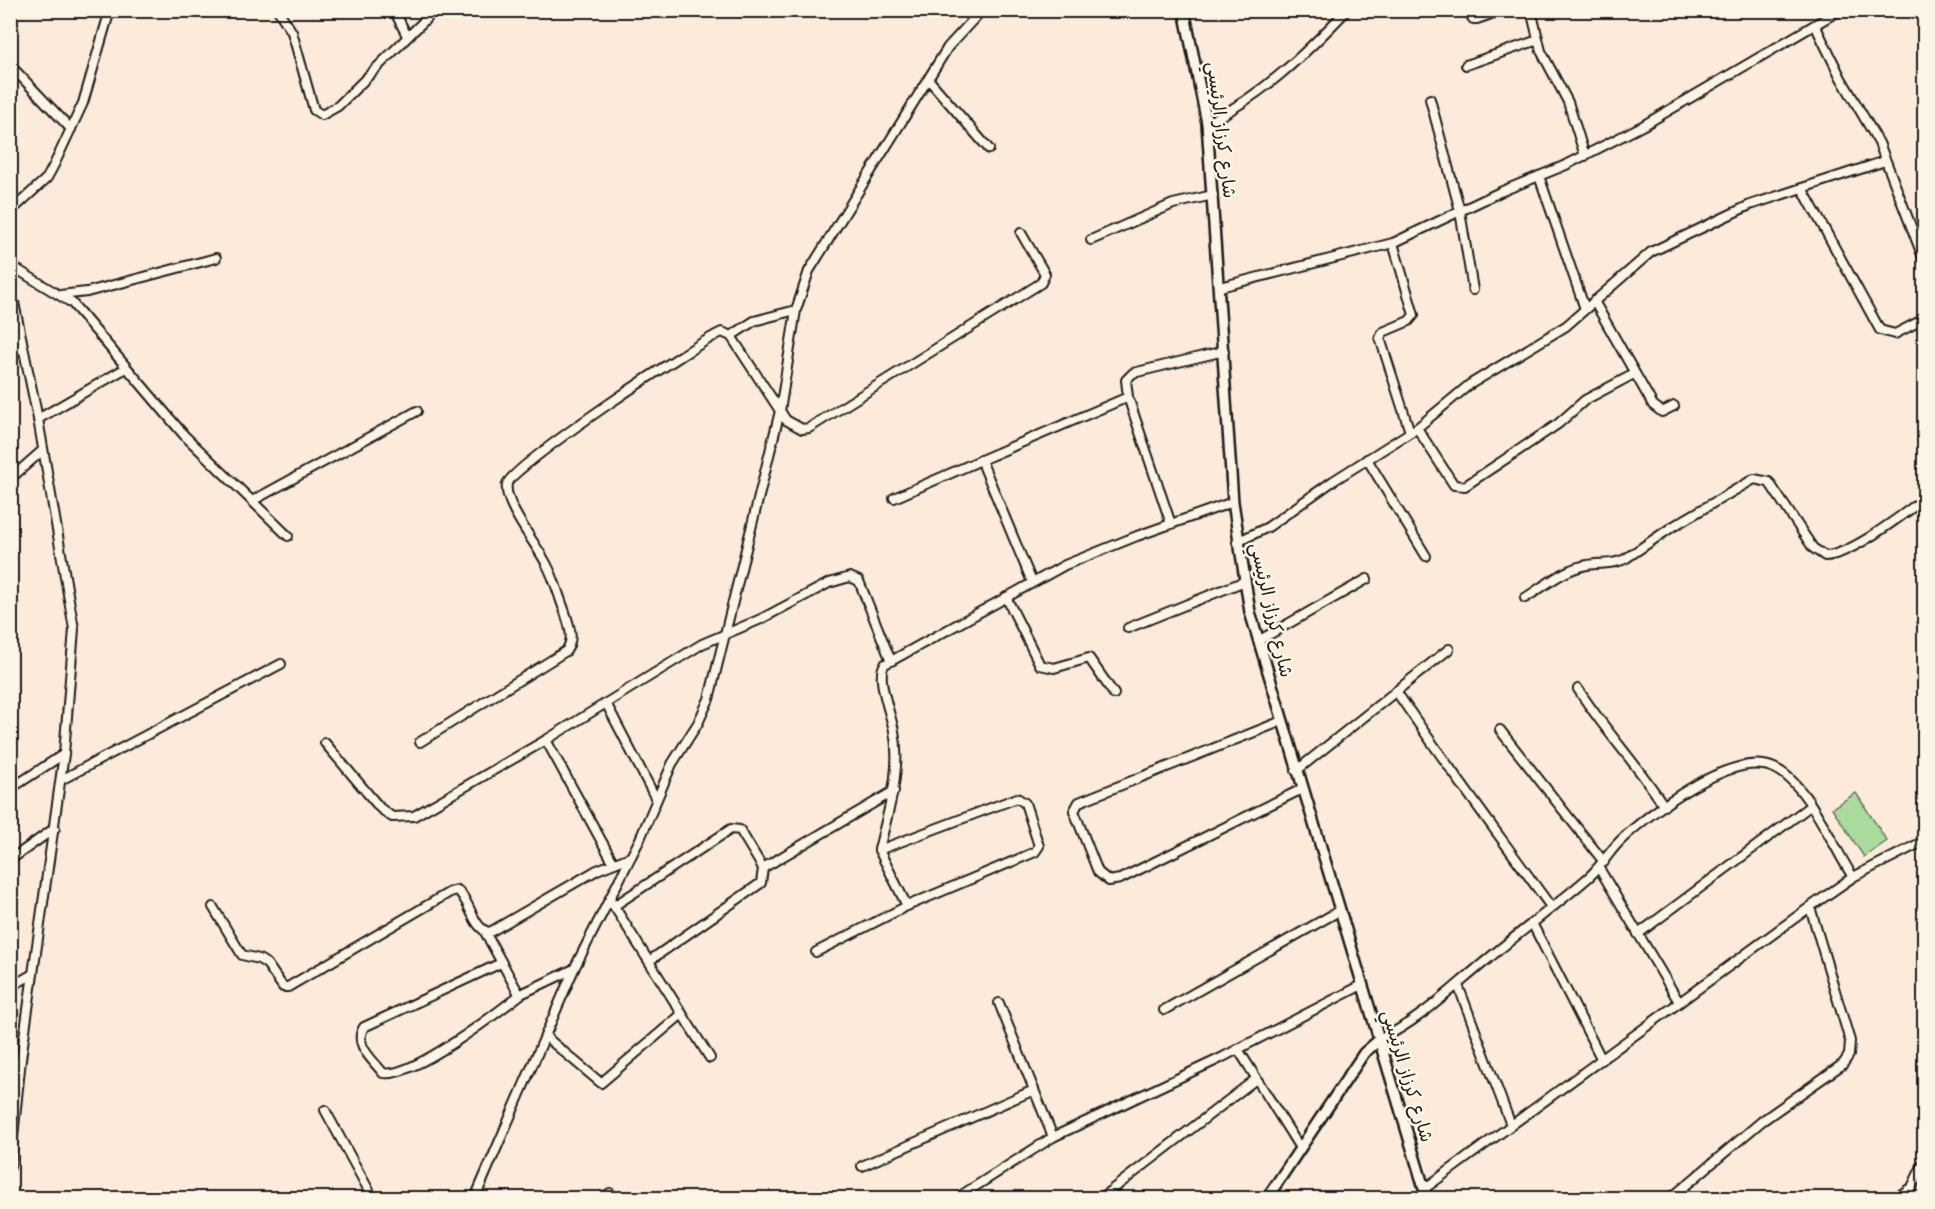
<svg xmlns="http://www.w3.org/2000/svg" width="1935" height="1209" font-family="'Comic Neue','Playpen Sans Arabic',sans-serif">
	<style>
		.green { fill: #aadb9c; stroke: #637c5c; stroke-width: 1.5 }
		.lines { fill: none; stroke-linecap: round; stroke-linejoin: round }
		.minor-casing { stroke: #1c1c1c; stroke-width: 12 }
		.tertiary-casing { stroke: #1c1c1c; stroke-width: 14 }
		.minor { stroke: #fcf5e5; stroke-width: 8 }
		.tertiary { stroke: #fcf5e5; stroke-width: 9 }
		.labels { text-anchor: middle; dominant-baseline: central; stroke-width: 5; stroke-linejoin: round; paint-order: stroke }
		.street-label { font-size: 18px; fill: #1c1c1c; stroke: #fcf5e5 }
	</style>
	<rect width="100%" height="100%" fill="#fcebdb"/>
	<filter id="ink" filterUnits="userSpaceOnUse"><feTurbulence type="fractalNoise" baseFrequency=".0167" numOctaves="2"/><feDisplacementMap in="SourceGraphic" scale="12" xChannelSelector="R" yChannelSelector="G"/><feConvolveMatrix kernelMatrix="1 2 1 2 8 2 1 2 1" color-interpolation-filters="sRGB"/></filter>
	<g filter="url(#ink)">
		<path class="green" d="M1856,793L1887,841L1864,857L1832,808Z"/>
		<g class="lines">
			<g class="minor-casing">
				<g id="minor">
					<path d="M278,10L292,32L314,110L322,115L338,106L435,10"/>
					<path d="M394,10L407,36"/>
					<path d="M1467,10L1473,19H1477L1503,10"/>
					<path d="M1531,10L1541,51L1568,102L1585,156"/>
					<path d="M1815,25L1841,78L1879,143L1924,260"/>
					<path d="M10,65L71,129"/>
					<path d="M1466,65L1538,40"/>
					<path d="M929,80L989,149"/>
					<path d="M1430,99L1460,211L1473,290"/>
					<path d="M1207,123C1262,96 1305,54 1347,10"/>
					<path d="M1539,176L1585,309"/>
					<path d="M1802,188L1880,330L1895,334L1924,319"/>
					<path d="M10,212L47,178L54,165L83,103L110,10"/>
					<path d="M1091,240L1173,204L1213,195"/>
					<path d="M1393,243L1414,315L1409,321L1383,332L1380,338L1410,432"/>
					<path d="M10,265L72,303L184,435L252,501L417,411"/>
					<path d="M10,283L38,419L74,629L64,754L21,1059L10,1167"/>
					<path d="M1220,287L1393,243L1500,192L1566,165L1644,125L1840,10"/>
					<path d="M60,295L87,292L216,258"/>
					<path d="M1594,301L1653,405L1662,412L1674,406"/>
					<path d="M731,336L754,321L796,310"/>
					<path d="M10,356L22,346"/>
					<path d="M38,419L126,368"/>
					<path d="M1417,428L1454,485L1465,486L1558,424L1585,400L1634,374"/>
					<path d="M1367,459L1426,556"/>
					<path d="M981,460L1128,397"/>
					<path d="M10,479L43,450"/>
					<path d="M894,498L981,460L1032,582"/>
					<path d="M252,501L288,536"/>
					<path d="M1171,524L1128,397L1126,380L1133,373L1224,351"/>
					<path d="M1237,542L1268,527L1333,481L1417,428L1469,385L1566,326L1651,252L1750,205L1885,161"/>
					<path d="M1006,597L1040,665L1054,668L1089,658L1114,694"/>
					<path d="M1525,598C1543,587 1563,570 1583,566C1598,562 1611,566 1625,559L1672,527L1754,479L1769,482L1813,548L1825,556C1851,555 1902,515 1924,499"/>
					<path d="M1128,628L1245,581"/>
					<path d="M1258,641L1367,579"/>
					<path d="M891,661L1065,565L1137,536L1233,502"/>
					<path d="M1578,689C1604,730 1638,765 1664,806"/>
					<path d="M1396,691C1446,765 1499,835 1551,907"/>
					<path d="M606,703L656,799"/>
					<path d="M1282,721L1079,802L1074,811L1098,872L1109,881L1120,879L1302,789"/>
					<path d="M1500,730L1604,862"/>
					<path d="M546,740L613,862"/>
					<path d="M420,742L566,651C575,638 569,626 565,612C559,597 555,580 547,565C538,546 503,504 507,484C511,467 697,342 722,332L731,336L786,420L802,429L809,428L1041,283L1045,274L1021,233"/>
					<path d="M325,743L380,808L392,817L414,816L546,740L702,644L761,619L829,583L850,577L859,581L891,661L885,664C875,676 891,714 894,731C902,772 888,810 879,850L907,906"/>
					<path d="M1296,771L1449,649"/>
					<path d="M61,780L281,664"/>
					<path d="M10,789L64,754"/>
					<path d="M10,860L55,828"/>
					<path d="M763,868L894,791"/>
					<path d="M1599,868L1679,1002"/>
					<path d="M612,903L710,1058"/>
					<path d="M614,906L731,829L740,830L763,868L761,883L649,961"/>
					<path d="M213,907L242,955L259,959L267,964L283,987H288L450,892L457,890C470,899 473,931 490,932L597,870L630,857"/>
					<path d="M1532,923L1602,1060"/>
					<path d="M485,932L518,992L521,994L574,969"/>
					<path d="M1638,934L1810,806"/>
					<path d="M816,952L907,906L1035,852L1039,846L1025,803L1017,798L879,850"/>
					<path d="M501,963L364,1027C353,1044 372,1059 383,1073C411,1079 497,1013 521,994"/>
					<path d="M1458,985L1511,1125"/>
					<path d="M10,987L33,974"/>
					<path d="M999,1003L1053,1137"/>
					<path d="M1164,1010L1339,911"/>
					<path d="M546,1037L601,1083L682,1014"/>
					<path d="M1379,1040C1422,1019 1451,989 1488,959C1521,931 1557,905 1590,876C1602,865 1609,852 1620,841C1649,813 1733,749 1774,768C1807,782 1833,847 1853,877"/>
					<path d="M1238,1049L1300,1148"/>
					<path d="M10,1066L21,1059"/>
					<path d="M325,1110L373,1198"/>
					<path d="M862,1166L1034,1090"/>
					<path d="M1424,1189L1810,907L1853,877L1924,841"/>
					<path d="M475,1198L574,969L640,839L672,764L698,723L709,699L780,411L796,310L809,271L948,47L982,10"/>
					<path d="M602,1198L610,1193"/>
					<path d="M957,1198L1053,1137L1219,1059L1362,985"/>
					<path d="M1101,1198L1256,1079"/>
					<path d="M1671,1198L1762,1121L1843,1064L1849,1055L1850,1041L1810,907"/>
					<path d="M1896,1198L1912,1187L1924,1162"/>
				</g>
			</g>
			<g class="tertiary-casing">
				<g id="tertiary">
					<path d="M1184,10L1207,123L1233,502L1250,612L1427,1198"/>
					<path d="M1267,1198L1364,1053L1379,1040"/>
				</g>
			</g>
			<use href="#minor" class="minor"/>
			<use href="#tertiary" class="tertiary"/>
		</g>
	</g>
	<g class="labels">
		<g class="street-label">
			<text transform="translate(1221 130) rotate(83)">شارع كرزاز الرئيسي</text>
			<text transform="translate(1271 610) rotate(77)">شارع كرزاز الرئيسي</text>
			<text transform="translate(1407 1076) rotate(73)">شارع كرزاز الرئيسي</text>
		</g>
	</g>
	<rect width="1935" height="1209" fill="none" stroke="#fcf5e5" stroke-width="36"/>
	<rect x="18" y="18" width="1899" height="1173" fill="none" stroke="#1c1c1c" stroke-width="2" filter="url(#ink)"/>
</svg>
